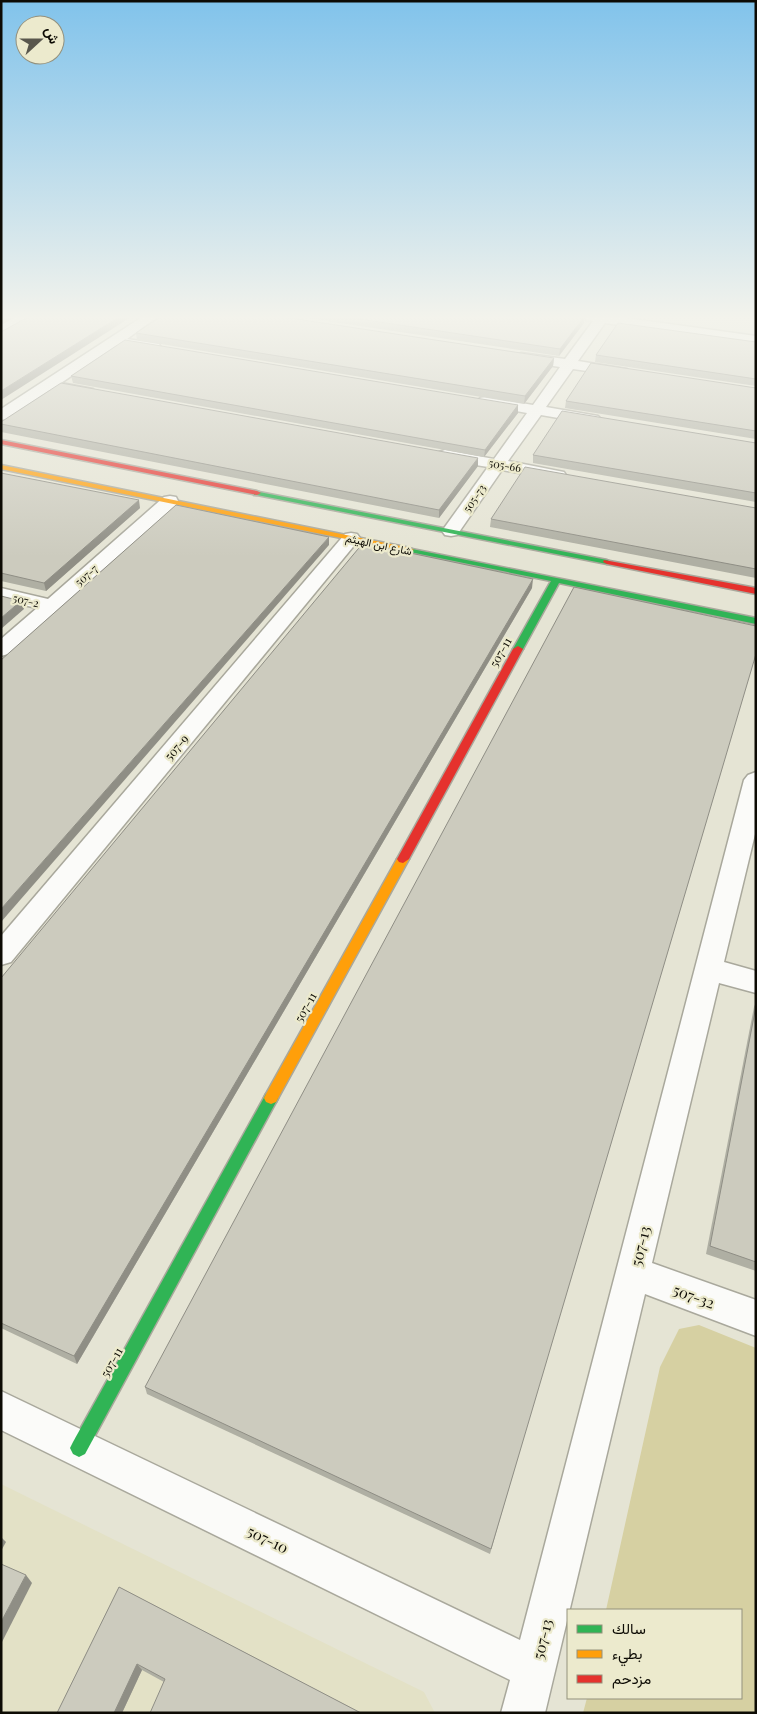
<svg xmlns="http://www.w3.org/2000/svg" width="757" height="1714" font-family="'Playfair Display',Vazirmatn,serif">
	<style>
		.built { fill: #e3e1c6 }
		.green { fill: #d6d0a2 }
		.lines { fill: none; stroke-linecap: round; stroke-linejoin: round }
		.street-casing { stroke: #a9a89c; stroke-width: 3 }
		.fast-casing { stroke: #a9a89c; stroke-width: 3 }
		.slow-casing { stroke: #a9a89c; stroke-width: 3 }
		.jam-casing { stroke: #a9a89c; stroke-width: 3 }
		.street { fill: #fbfbf9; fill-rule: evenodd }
		.fast { fill: #30b455; fill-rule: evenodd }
		.slow { fill: #ff9f0a; fill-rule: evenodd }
		.jam { fill: #e5322d; fill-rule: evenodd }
		.wall { fill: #afafa3 }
		.shaded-wall { fill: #8f8e85 }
		.building { fill: #cccbbe; stroke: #8f8e85 }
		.labels { text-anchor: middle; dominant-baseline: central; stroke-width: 4.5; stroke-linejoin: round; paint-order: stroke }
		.far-street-label { font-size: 11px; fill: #0d0b04; stroke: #eceacd }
		.street-label { font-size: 12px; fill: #0d0b04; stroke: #eceacd }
		.near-street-label { font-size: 15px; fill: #0d0b04; stroke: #eceacd }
	</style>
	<rect width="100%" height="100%" fill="#e5e4d4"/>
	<path class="built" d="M1,1484L424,1692L435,1713H1Z"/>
	<path class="green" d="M699,1325L756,1348V1713H583L587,1698H741V1610H606L660,1367L679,1329Z"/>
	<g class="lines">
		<g class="street-casing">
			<g id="street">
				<path d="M16,317H31L1,335V325Z"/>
				<path d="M142,317H157L127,339L159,344L161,347L159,350L154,351L117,345L61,383L93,389L95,392L93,395L88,396L50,390L6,419L1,420V409Z"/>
				<path d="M585,317H619L756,336V344L605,323L578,361L627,369L629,372L627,375L622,376L573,369L546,407L598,416L601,419L598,422L593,424L541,415L508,461L564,472L566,475L564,478L558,480L502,470L457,535L451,536L445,535L442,531L488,467L445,460L439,458L437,455L439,452L445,450L494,459L527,413L485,405L480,404L478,401L480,398L485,397L533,405L560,367L521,361L514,357L521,353L565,359L593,321L586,320Z"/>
				<path d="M170,496L176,497L178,501L176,505L8,654L1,656V639L37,608L1,600V588L48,599L164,497Z"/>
				<path d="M351,533L357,534L360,538L357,542L11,962L1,965V936L345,534Z"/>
				<path d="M756,772V830L724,962L756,971V993L719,983L652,1263L756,1300V1336L645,1294L545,1713H501L510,1680L1,1430V1391L520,1640L744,780L748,775Z"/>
			</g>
		</g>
		<g class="fast-casing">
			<g id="fast">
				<path d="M254,491L607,560L611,562L607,564L257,495H254Z"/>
				<path d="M407,548L756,618V624L559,583L523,649L518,652L513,649L551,581L410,552H407Z"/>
				<path d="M271,1092L276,1094L278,1098L276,1102L85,1454L79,1457L73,1454L70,1448L73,1442L266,1094Z"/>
			</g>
		</g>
		<g class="slow-casing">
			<g id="slow">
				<path d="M1,465L410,548L414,550L410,552L1,469Z"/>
				<path d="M403,855L409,859L276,1102L271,1104L266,1102L264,1098L266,1094L397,859Z"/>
			</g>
		</g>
		<g class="jam-casing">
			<g id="jam">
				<path d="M1,440L257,491L261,493L257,495L1,444Z"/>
				<path d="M604,560L756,588V594L607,564L603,562Z"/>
				<path d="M518,646L523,649L409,859L403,863L399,862L397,859L513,649Z"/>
			</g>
		</g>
		<use href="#street" class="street"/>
		<use href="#fast" class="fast"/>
		<use href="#slow" class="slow"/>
		<use href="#jam" class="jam"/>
	</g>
	<g class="wall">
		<path d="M300,317H584V323L559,356Z"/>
		<path d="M136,333L554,358L553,366L524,404L137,340Z"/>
		<path d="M756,342V386L595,362L596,355Z"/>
		<path d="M71,376L518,405V413L484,457L73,383Z"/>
		<path d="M756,388V439L565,408L566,401Z"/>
		<path d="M1,422L478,466L439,518L1,432Z"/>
		<path d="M756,443V502L533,463V455Z"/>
		<path d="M1,473L140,508L46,591L1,581Z"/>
		<path d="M756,508V578L490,527L491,519Z"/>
		<path d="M532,588L77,1364L1,1328V978Z"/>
		<path d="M756,626L490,1554L147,1394L145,1387Z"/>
		<path d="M756,1002V1271L706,1254L754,1007Z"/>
		<path d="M119,1587L361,1713L164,1682L142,1670L122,1713H57Z"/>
	</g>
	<g class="shaded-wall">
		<path d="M1,317H15L1,325Z"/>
		<path d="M119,317H131L1,400V391Z"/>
		<path d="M584,317V323L559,356L560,349Z"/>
		<path d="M554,358L553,366L524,404L525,396Z"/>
		<path d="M518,405V413L484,457L485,450Z"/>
		<path d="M478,458V466L439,518V510Z"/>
		<path d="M139,500L140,508L46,591L44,583Z"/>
		<path d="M329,537V545L1,922V909Z"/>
		<path d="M533,579L532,588L77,1364L74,1356Z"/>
		<path d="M21,601L24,609L1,629V618Z"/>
		<path d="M1,1537L6,1542L1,1551Z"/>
		<path d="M26,1575L32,1583L1,1644V1622Z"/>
		<path d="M137,1664L142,1670L122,1713H114Z"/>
	</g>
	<g class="building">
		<path d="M28,317H119L1,391V332Z"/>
		<path d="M160,317H283L554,358L525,396L136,333Z"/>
		<path d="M346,317H584L560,349Z"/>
		<path d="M618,323L756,342V379L596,355Z"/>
		<path d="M125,340L518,405L485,450L71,376Z"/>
		<path d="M591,363L756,388V431L566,401Z"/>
		<path d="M61,383L478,458L439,510L1,424V422Z"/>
		<path d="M562,411L756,443V493L533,455Z"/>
		<path d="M525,467L756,508V569L491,519Z"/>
		<path d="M1,473L139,500L44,583L1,573Z"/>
		<path d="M176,505L329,537L1,909V660Z"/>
		<path d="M363,543L533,579L74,1356L1,1323V978Z"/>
		<path d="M574,587L756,626V654L491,1549L145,1387Z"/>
		<path d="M1,596L21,601L1,618Z"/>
		<path d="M756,1006V1262L710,1246Z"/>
		<path d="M1,1564L26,1575L1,1622Z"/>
		<path d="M119,1587L361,1713H150L165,1679L137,1664L114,1713H57Z"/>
	</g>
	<linearGradient id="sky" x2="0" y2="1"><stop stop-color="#81c3eb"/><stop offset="0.57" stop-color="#f3f3ec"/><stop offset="1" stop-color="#f3f3ec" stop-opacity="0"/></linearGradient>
	<rect width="757" height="557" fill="url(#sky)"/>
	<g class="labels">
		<g class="far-street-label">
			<text transform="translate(505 465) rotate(10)">505-66</text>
			<text transform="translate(474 498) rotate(-55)">505-73</text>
			<text transform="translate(379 544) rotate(12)">شارع ابن الهيثم</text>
			<text transform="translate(86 575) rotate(-41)">507-7</text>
			<text transform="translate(26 600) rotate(13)">507-2</text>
		</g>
		<g class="street-label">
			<text transform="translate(500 652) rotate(-61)">507-11</text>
			<text transform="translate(176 747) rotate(-50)">507-9</text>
			<text transform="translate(305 1007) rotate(-61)">507-11</text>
			<text transform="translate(111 1362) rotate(-61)">507-11</text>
		</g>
		<g class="near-street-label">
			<text transform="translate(640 1246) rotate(-76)">507-13</text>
			<text transform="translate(694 1296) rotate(20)">507-32</text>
			<text transform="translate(268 1539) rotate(26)">507-10</text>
			<text transform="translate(542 1639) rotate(-76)">507-13</text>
		</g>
	</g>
	<rect width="757" height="1714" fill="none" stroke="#0d0b04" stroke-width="5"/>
	<rect x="567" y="1609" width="175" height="90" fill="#eceacd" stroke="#93917d"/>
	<rect x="577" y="1625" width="25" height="8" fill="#30b455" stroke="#93917d"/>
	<text x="612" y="1634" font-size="15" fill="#0d0b04">سالك</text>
	<rect x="577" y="1650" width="25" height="8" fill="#ff9f0a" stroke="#93917d"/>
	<text x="612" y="1659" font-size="15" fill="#0d0b04">بطيء</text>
	<rect x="577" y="1675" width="25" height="8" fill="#e5322d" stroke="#93917d"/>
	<text x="612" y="1684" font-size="15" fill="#0d0b04">مزدحم</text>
	<g transform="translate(40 40) rotate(69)"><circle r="24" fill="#eceacd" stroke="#93917d"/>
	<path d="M0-4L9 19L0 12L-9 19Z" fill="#59574d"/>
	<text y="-8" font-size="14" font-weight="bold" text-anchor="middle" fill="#0d0b04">ش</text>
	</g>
</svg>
